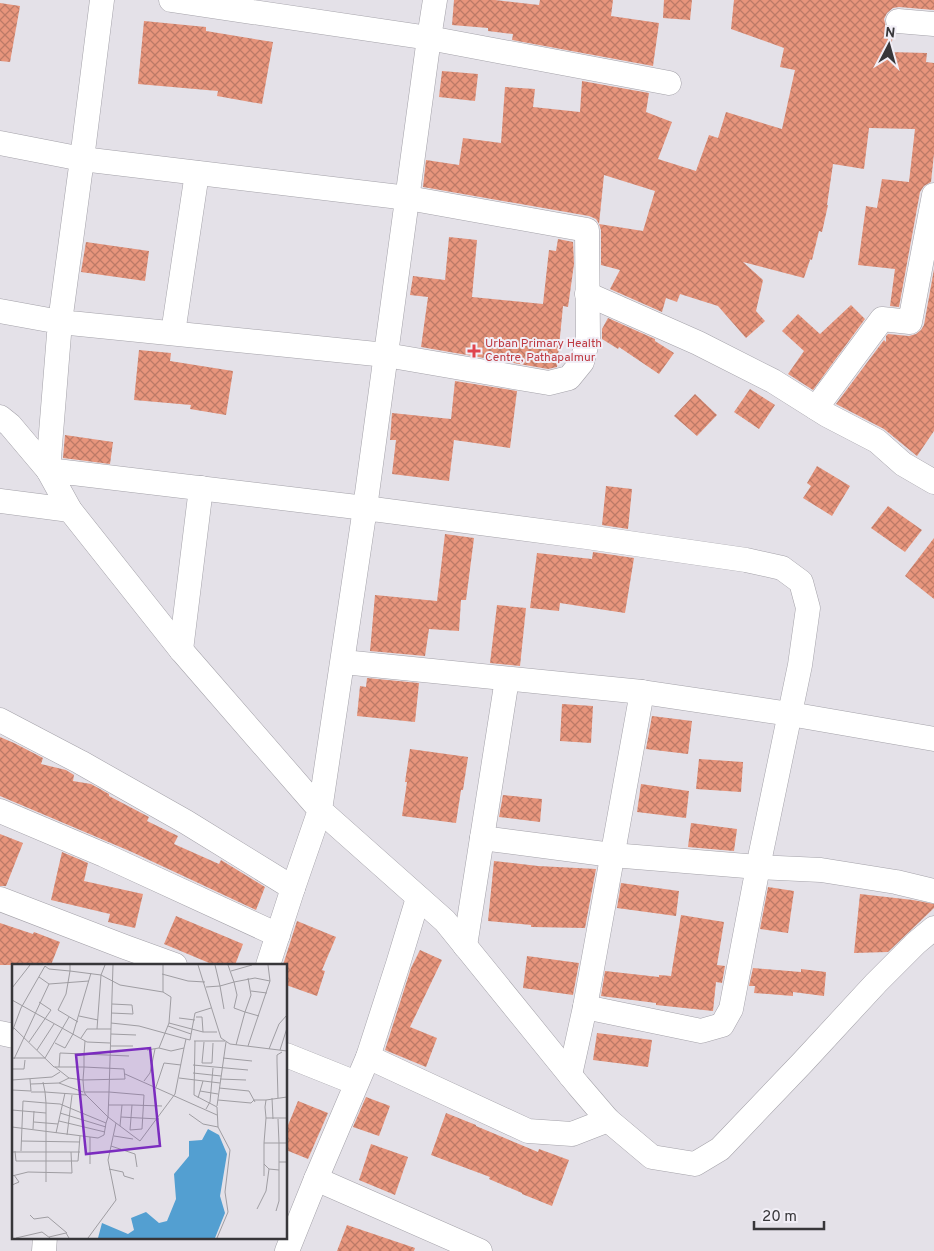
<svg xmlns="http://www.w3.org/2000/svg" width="934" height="1251" font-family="Overpass,sans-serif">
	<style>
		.building { fill: url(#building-cross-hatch) }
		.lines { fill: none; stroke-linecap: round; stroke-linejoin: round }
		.minor-casing { stroke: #a4a2a9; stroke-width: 25 }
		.minor { stroke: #fff; stroke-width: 24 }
		.health-dot { fill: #e0444e; stroke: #f1eef6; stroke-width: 2 }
		.labels { text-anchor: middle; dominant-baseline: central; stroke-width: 4; stroke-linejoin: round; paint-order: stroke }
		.health-label { font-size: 12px; fill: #be3a42; stroke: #f1eef6; text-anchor: start }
		.inset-road { fill: none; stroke: #9f9da2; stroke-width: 1 }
		.view { fill: #7b2cbf; fill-opacity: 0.15; stroke: #7b2cbf; stroke-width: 2.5 }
		.inset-edge { fill: none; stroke: #373639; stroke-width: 2.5 }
	</style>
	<defs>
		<pattern id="building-cross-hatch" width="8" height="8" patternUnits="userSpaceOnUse" patternTransform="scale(1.25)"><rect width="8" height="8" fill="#e7957c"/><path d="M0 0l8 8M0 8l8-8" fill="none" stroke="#bc7a67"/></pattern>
	</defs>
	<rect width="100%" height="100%" fill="#e4e1e8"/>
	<g class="building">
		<path d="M454,0H495L539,5L540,0H613L611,16L659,23L653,66L512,40L513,34L488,31V28L452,25Z"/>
		<path d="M664,0H692L690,20L663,18Z"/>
		<path d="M734,0H934V10L899,7L893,8L887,13L884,19L886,27L890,32L894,34L889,52L927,53L926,62L934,63V154L931,182L924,186L920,192L899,307L890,306L895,269L858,265L866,206L877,208L882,179L909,182L915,129L869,128L864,169L833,164L827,205H828L822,232L819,231L812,260L809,259L810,260L804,278L743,262L763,280L756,311L765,321L746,338L718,306L680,294L677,302L666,298L662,312L610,289L620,270L601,265V230L599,224L643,231L655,191L604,175L599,224L596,219L589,216L423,187L426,160L459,165L463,138L501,143L505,87L535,89L533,107L580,112L582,81L649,93L646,112L672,122L658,159L696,171L709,135L718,138L726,112L782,129L795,70L780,67L784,48L731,29Z"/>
		<path d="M0,3L20,6L10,62L0,61Z"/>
		<path d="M144,21L206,27V31L273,42L262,104L217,96L218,91L138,84Z"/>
		<path d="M442,71L478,74L475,101L439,97Z"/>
		<path d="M449,237L477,240L472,297L543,304L549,250L556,251L558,239L573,242L574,264L568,307L563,306L557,367L548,369L421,347L428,297L410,295L413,276L445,280Z"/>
		<path d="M86,242L149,251L145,281L81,272Z"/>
		<path d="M934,269V431L917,456L884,429L836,404L884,340L886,342V336L888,334L909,336L916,334L921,330L924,325Z"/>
		<path d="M851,305L865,319L813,390L788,374L804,351L782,331L798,314L820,334Z"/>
		<path d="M608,318L655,339V341L674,353L659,374L619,347L618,349L602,339V329Z"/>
		<path d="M139,350L171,353L170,361L233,371L226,415L190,409L191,405L134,400Z"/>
		<path d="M455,381L517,391L510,448L454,440L449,481L392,474L396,440H390L392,413L451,419Z"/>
		<path d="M750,389L775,405L759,429L734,412Z"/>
		<path d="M695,394L717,415L697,436L674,416Z"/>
		<path d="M65,435L113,442L110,464L63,458Z"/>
		<path d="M817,466L850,486L832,516L803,498L811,486L807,483Z"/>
		<path d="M606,486L632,489L628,529L602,525Z"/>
		<path d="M888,506L922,530L905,552L871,528Z"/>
		<path d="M445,534L474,538L466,600H461L459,631L429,629L425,656L370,651L375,595L437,601Z"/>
		<path d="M934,538V599L905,576Z"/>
		<path d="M593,552L634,558L625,613L560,603L559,611L530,608L537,553L592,559Z"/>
		<path d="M497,605L526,608L520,666L490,663Z"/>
		<path d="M367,678L419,683L415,722L357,716L360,686L366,687Z"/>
		<path d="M562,704L593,706L591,743L560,741Z"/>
		<path d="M652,716L692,721L688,754L646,749Z"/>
		<path d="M0,737L14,743L43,758L41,764L66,770L74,775L73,781L91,784L109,794V796L149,817L147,821L178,836L174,844L219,864L221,860L265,887L256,910L132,852L0,796Z"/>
		<path d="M410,749L468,757L463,790H461L456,823L402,816L407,782H405Z"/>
		<path d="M699,759L743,762L741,792L696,789Z"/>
		<path d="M641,784L689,791L686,818L637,812Z"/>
		<path d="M503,795L542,799L540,822L499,817Z"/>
		<path d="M691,823L737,829L734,851L688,847Z"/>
		<path d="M0,834L23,843L6,886H0Z"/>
		<path d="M62,852L88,863L84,881L143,894L135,928L108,922L110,914L51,900Z"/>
		<path d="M494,861L538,866L596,869L585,928L531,927V925L488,921Z"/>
		<path d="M621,883L679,891L676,916L617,908Z"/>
		<path d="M768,887L794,891L788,933L760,929Z"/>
		<path d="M860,894L913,900L934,904V908L888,952L854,953Z"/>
		<path d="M681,915L724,922L717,965L725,966L722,983L716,982L713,1011L656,1005V1003L601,996L605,971L659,977V975L671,976Z"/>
		<path d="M176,916L243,944L235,965H214L164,944Z"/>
		<path d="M297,921L336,937L322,970L325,971L317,996L286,985V965H283Z"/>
		<path d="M0,923L33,934L34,932L60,942L51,965H0Z"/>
		<path d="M420,950L442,960L410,1027L437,1038L426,1067L385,1050L411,968Z"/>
		<path d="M527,956L579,963L573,995L523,988Z"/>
		<path d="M753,968L801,972V969L826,972L824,996L793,992V996L754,993L755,986H749Z"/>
		<path d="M597,1033L652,1040L648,1067L593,1060Z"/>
		<path d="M366,1097L390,1106L379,1136L353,1127Z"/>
		<path d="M298,1101L328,1113L308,1159L286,1150V1130Z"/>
		<path d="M446,1113L476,1125V1126L538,1152L539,1149L569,1160L552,1206L522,1194V1193L489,1179L490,1177L431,1155Z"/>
		<path d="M371,1144L408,1157L395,1195L359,1180Z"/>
		<path d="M347,1225L415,1248L414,1251H337Z"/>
	</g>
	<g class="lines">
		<g class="minor-casing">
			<g id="minor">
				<path d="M171,0L429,38L669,83"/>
				<path d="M898,21L934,24"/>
				<path d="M0,143L82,159L102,0"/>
				<path d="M82,159L408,198L587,230L588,338L582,362L569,378L549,383L386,355L60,322Z"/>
				<path d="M587,294L698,343L773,381L827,415L877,441L903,464L934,482"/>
				<path d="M0,311L60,322L48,470"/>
				<path d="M173,333L197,173"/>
				<path d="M816,408L882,319L910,322L934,195"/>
				<path d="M0,417L10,425L48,470"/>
				<path d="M0,501L70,510"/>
				<path d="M181,650L201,488"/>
				<path d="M343,662L642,692L585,1007L570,1075"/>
				<path d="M642,692L790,714L934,739"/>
				<path d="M0,720L80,762L186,822L293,888L320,810L181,650L70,510L48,470L365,508L429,38L435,0"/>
				<path d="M0,811L104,855L278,935"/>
				<path d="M482,838L612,855L758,867L821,870L896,882L934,891"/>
				<path d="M0,899L125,947L175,965"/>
				<path d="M465,946L507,679"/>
				<path d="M268,965L293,888"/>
				<path d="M585,1007L701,1031L722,1025L731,1009L758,867L800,665L808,608L801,582L782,568L746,560L587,537L365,508L320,810L445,921L578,1085L608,1120L652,1157L695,1164L720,1149L803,1062L876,983L916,943L934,928"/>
				<path d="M0,1033L14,1036"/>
				<path d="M286,1055L356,1083"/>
				<path d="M368,1057L528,1131L572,1134L608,1120"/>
				<path d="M316,1179L480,1251"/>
				<path d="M44,1251L45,1237"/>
				<path d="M287,1251L316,1179L368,1057L398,964L418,898"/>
			</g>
		</g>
		<use href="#minor" class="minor"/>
	</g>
	<path class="health-dot" d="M471.5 343.5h5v5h5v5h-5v5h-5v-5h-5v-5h5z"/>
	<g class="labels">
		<g class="health-label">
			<text x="485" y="344">Urban Primary Health<tspan x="485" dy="14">Centre, Pathapalmur</tspan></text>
		</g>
	</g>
	<g transform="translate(12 964)">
		<rect width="275" height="275" fill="#e4e1e8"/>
		<path d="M196,165L207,171L215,190L208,232L213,249L203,274H86L90,259L116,270L122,266L119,254L134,248L147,259L155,257L164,235L162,210L177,192V177L190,176Z" fill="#539fd1"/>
		<path class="inset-road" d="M186,1L209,74L218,80L275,87M203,1L208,22L222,18L225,31L222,44L233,48L239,31L236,14M216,1L222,18L243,14L258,17M33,2L37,5L58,7V1M219,7L240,1M150,10L176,17L193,18M37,20L77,17M194,23L208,22L212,45M0,24L18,1M239,27L255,29M0,36L75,78L98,79M99,49L121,50L120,41L100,40M67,52L86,56M184,53H190L191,68H205M167,54L183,56M66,58L46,46L54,30L58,7L89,11L93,1M99,59L127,62L174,75L172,84L159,87L147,84M157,59L191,68M156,62L179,70M2,64L42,103H47L48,89L72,90V103H47M85,65L89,11L108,21L151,28M0,68L9,44L33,2M99,70L124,71M69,74L75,65H99M174,75L178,76L183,49L199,44M73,77L72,90L117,92M182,77H213M183,77L182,131L205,143L206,163L218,186L213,228L216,248L205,274M17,78L39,46L27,38M192,78L190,99H200L201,79M43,79L53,84L61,70L79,9M224,81L233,48L247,52M99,82H121M236,82L258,17L256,1M257,85L267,60L275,51M25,86L42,60M135,86L147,84L157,59L159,33L151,28V1M268,86L275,64M0,94H33L57,53M211,94L240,97M2,95L37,20L27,13M181,101L236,106M43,103L57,114L71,116L72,128M72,103L112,105L113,115L71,116ZM0,105H12L13,96M181,109L209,112M113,110L205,151M167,114L208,119M208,115L234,116M0,116L40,113L48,108M132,117L138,109L143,85M47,119L71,128M19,120L47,119L57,114M144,123L152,99L169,101M207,124L237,127L243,138M0,126L19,127L18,115M188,127L206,130M19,128H33L31,118M33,128L74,131L96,153L94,159L48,140L34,139ZM74,131L72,128H97L101,1M275,133L254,136L253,143L254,154H275M186,134L191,117M260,134L261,155M266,134L265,98V91L270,88M206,136L239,139L242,136H254M97,141H120L118,166M120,141L150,142M205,142L214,78M194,145L198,138L201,104M0,146L34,149M48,149L94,163M177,150L191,160L206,163M109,153L147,155M254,154L252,179H267L266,155M47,157L93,168M108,162L110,141M0,163L86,174L92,171L94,159M21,165L22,147M118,166L130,165L132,131L97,128L96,153L128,177L163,130L172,84M44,169L53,129M55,171L60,131M102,172L121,175M9,177L68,178M99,182L123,190L125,203M3,187L4,197H66L68,172M9,187L11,137L34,139V159L22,158M0,188H68M267,198V179H275M78,200V173M252,200L257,205L267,206M97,205L111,208L112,212L122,215M0,212L16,208L60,209L59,188M252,212V179M34,218V159L46,160M0,221L7,218L2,211M245,245L254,227L257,205M264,247L267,237V198H275M18,251L22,255L36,253L55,269M37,273L54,269L57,274M4,274L30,268L38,274M76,274L104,236L96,196L104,159"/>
		<path class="view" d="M138,84L148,182L74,190L64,91Z"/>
		<rect width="275" height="275" class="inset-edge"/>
	</g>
	<g transform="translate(889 45) rotate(6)" stroke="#f1eef6" stroke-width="4" paint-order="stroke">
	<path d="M0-4L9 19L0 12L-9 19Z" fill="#373639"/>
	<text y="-8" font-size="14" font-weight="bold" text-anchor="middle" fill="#373639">N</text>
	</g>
	<path d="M754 1221v8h70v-8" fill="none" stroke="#373639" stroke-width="2.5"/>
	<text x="762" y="1221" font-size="15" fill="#373639" stroke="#f1eef6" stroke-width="4" paint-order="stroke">20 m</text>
</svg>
